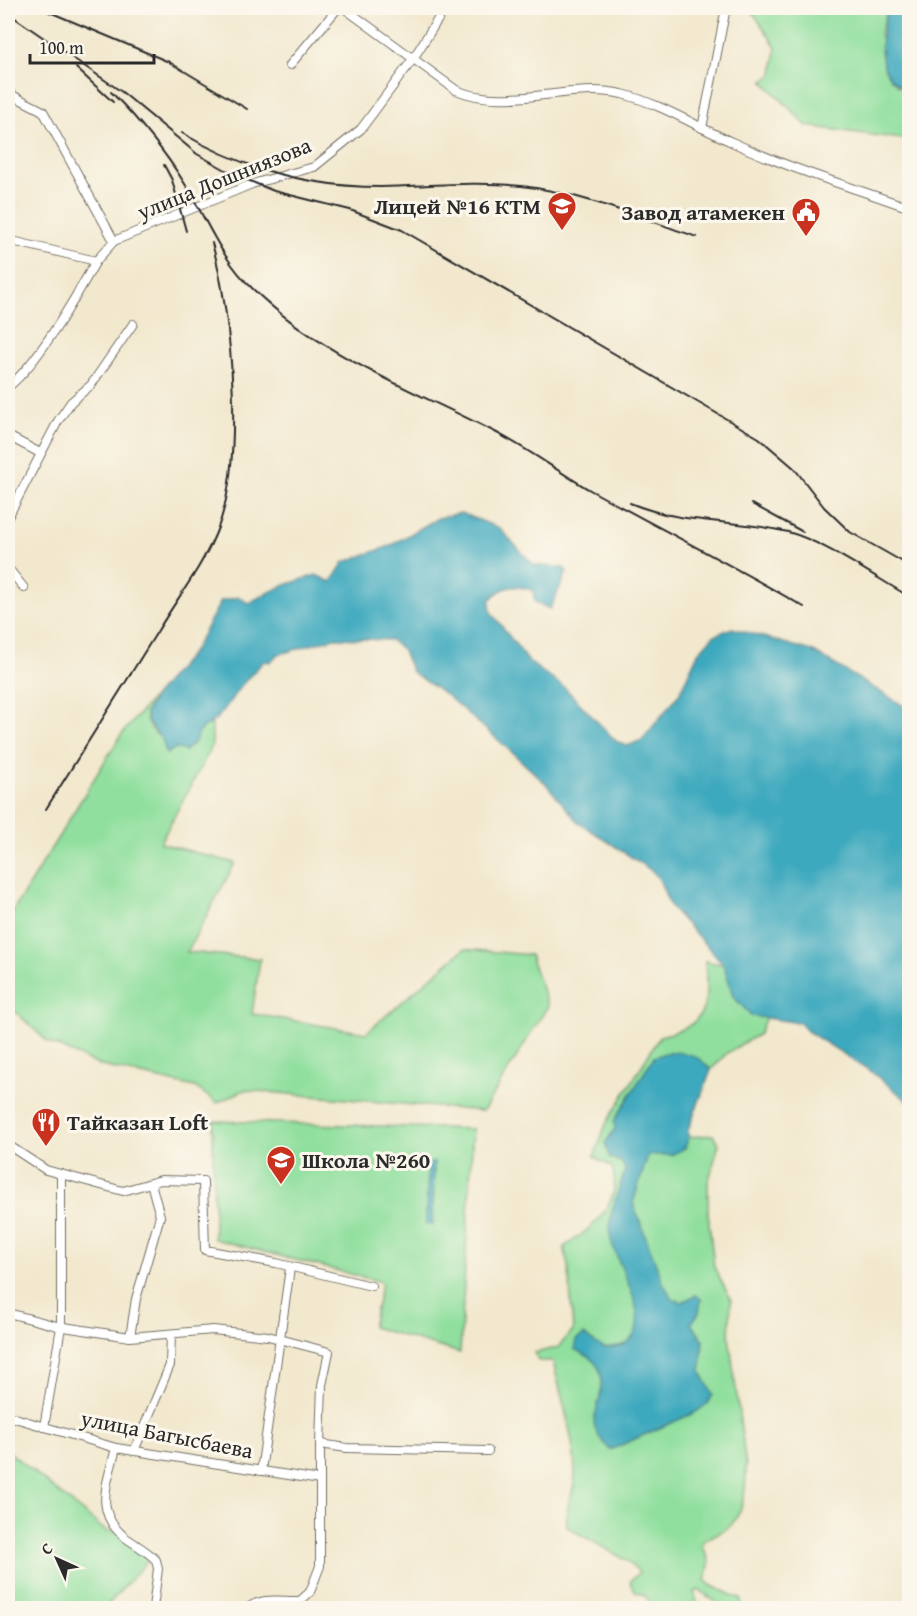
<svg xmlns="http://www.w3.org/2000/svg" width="917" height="1616" font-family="'Gentium Book Plus',serif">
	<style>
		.green { fill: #90df9e; stroke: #5e8564; stroke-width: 1.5 }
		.water { fill: #3ea9be; stroke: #346a74; stroke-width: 1.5 }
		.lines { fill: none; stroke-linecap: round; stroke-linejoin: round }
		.minor-casing { stroke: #716d64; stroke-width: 10 }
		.minor { stroke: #fff; stroke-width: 8 }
		.rail { stroke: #2b2b2b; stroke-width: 2 }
		.labels { text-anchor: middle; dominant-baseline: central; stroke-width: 6; stroke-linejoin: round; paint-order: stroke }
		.street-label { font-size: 22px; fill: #2b2b2b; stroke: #fbf7ec }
		.poi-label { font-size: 22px; font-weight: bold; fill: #2b2b2b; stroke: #fbf7ec; text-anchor: end }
	</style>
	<rect width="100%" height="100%" fill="#fbf7ec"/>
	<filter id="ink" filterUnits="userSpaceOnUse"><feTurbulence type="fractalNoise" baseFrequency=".0167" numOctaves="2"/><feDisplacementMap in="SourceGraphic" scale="12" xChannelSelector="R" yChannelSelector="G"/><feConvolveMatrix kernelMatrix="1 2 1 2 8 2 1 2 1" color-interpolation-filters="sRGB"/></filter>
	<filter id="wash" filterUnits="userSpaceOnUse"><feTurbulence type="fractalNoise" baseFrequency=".008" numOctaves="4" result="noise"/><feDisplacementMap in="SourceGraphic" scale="24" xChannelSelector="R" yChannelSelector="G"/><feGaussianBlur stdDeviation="1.35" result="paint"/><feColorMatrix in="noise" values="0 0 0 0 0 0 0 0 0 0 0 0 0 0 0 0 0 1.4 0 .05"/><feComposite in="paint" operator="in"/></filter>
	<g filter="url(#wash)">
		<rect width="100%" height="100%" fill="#f2e8ce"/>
		<g class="green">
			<path d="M750,8H888L880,34L897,86L909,89V140L807,126L763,81L773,74L776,47Z"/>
			<path d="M156,694C153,699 148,706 146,712C143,727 165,742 176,748L194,743L202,727L212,724V746L160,843L235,863L187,952L260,959L252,1014L366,1033L464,949L530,955L548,1006L483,1111L244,1090L217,1103L195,1087L98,1065L48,1042L8,1005V919L121,735Z"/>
			<path d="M705,961L724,965L733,996L752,1016L766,1017L759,1034L727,1053L711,1070L688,1130L689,1137L713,1135L719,1144L708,1183V1213L714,1267L731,1300L729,1336L746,1466C746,1485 745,1512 730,1526C723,1532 712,1536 704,1540L702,1546C710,1559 711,1566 705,1580L712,1586L741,1599V1608H724L699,1590L694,1592L697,1602L695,1608H656L643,1594L634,1591L630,1582L639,1572L626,1560L567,1527C564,1502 576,1492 575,1472C574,1435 561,1397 553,1361H539L534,1353L557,1348L573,1331L569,1270L564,1247C591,1229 624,1204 612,1167L594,1157L606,1124L660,1036C709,1025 708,1007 705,961Z"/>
			<path d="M213,1121L473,1129L460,1353L372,1327L382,1282L214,1239Z"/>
			<path d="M8,1451L106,1531H118L148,1556V1560L105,1608H8Z"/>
		</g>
		<g class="water">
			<path d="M888,8H909V89C872,79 880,37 888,8Z"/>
			<path d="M461,513L499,528L534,565L564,568L567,572L550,609L535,602L533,591C516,584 503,585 490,600L491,612L529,662L565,688L616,741L627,746L642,740L679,694L698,653L713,636L732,628L812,651L909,709V1102L869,1070L807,1031L800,1023L752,1016L733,996L724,965L670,906L659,879L651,870L578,822L546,784L505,746L446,695L412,672L402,649L390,640L334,638L277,655L270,662L264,661C255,671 245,680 238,690C226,705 221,721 202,727L194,743L185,751L176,748L166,754L163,741L148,722L146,713L156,694L194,650L221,601L239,597L248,603L282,586L316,575L331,582L344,562L390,546L438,518Z"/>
			<path d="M669,1052C687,1052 699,1055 711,1070L688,1130L689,1137L685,1148L671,1155H648L633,1203L664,1285L673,1299L682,1302L696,1295L701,1299L699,1313L691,1324L703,1339L701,1372L713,1395L707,1404L696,1412L610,1450C604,1443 594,1433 594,1422C594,1417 597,1410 598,1404C606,1375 602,1361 574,1349L576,1340L584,1335L603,1348C609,1347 620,1347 625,1344C659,1323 613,1262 610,1235C608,1210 620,1192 625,1168L621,1162L610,1158L605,1143L615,1129L614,1121L654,1057Z"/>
			<path d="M428,1163H434L433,1225L426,1224Z"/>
		</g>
	</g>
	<g filter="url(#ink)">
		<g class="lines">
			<g class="minor-casing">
				<g id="minor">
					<path d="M344,8L456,90C508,112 567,82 622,94C662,104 697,127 734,143C790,169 852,187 910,208"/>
					<path d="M290,65L338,8"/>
					<path d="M8,93L43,111L114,241"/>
					<path d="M702,128L726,8"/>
					<path d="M8,240L96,261C77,295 38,364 8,387"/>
					<path d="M96,261L114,241L252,184L314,167L361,129L413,59L445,8"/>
					<path d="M8,436L40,453"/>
					<path d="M8,517L58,421L71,402L91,385L133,324"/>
					<path d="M8,568L24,588"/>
					<path d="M8,1145L46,1170L123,1191L161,1180L203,1181L205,1250L276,1263L371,1286"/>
					<path d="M8,1313L57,1326L130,1337L213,1330L268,1336L329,1352L322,1385L320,1444V1566L310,1592L300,1601C282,1602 263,1596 248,1608"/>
					<path d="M130,1337L136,1299L160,1216L151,1183"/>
					<path d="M8,1416L116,1448L320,1480"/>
					<path d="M44,1427L61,1327V1174"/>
					<path d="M320,1444L347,1448L488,1451"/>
					<path d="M116,1448C108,1482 92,1512 126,1538C136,1545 147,1551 156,1560L158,1569L153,1608"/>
					<path d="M134,1451L170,1365L171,1334"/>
					<path d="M261,1471L290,1268"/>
				</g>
			</g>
			<use href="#minor" class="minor"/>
			<g class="rail">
				<path d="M40,8L169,62L247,109"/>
				<path d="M15,18L122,92L197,154L233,174L274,191L350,210L402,230L759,438L794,468L824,507L850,532L910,566"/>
				<path d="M76,68L113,102"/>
				<path d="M111,92C139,120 164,150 185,184C207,220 221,259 253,289C321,356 409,388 493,431C527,448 557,471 590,490C661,529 733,566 804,607"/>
				<path d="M182,133C243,169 311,187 381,187C428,186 476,181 522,186C582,193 640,218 697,237"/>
				<path d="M164,165L172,180L186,231"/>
				<path d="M630,503C686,526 732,518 788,532C825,542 875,577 910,597"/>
				<path d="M752,504L803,532"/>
				<path d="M46,809C83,750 120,691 157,632C176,600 201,568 215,535C246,465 232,315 212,243"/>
			</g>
		</g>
	</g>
	<defs>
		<g id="school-pin" transform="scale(1.5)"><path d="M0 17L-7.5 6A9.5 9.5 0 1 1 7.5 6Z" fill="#c8321e" stroke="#fbf7ec"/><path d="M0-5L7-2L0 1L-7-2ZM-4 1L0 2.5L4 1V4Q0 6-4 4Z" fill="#fff"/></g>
		<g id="civic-pin" transform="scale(1.5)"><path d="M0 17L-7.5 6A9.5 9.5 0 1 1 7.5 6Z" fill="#c8321e" stroke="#fbf7ec"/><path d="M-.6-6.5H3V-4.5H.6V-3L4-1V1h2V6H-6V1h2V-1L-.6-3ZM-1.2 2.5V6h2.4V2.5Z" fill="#fff"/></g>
		<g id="restaurant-pin" transform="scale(1.5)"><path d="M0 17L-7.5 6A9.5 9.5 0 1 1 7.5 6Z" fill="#c8321e" stroke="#fbf7ec"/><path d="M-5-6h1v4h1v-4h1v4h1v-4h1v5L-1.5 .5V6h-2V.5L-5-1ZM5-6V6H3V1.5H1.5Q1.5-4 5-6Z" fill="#fff"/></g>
	</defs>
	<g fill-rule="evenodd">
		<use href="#school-pin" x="562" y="206"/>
		<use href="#civic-pin" x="806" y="212"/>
		<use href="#restaurant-pin" x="46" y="1122"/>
		<use href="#school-pin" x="281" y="1160"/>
	</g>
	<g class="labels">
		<g class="street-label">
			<text transform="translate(224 178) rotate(-22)">улица Дошниязова</text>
			<text transform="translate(167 1434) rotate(11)">улица Багысбаева</text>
		</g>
		<g class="poi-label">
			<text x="541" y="206">Лицей №16 КТМ</text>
			<text x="785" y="212">Завод атамекен</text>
			<text x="67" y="1122" text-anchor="start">Тайказан Loft</text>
			<text x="302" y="1160" text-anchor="start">Школа №260</text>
		</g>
	</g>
	<rect width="917" height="1616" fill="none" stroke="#fbf7ec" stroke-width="30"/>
	<g transform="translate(57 1559) rotate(315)" stroke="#fbf7ec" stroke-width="4.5" paint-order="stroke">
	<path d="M0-4.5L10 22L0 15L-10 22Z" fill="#2b2b2b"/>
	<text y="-9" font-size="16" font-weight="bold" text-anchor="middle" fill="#2b2b2b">С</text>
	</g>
	<path d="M30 54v9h124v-9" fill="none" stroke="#2b2b2b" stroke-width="3"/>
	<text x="39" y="54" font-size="18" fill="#2b2b2b" stroke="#fbf7ec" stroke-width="4.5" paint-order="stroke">100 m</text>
</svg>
